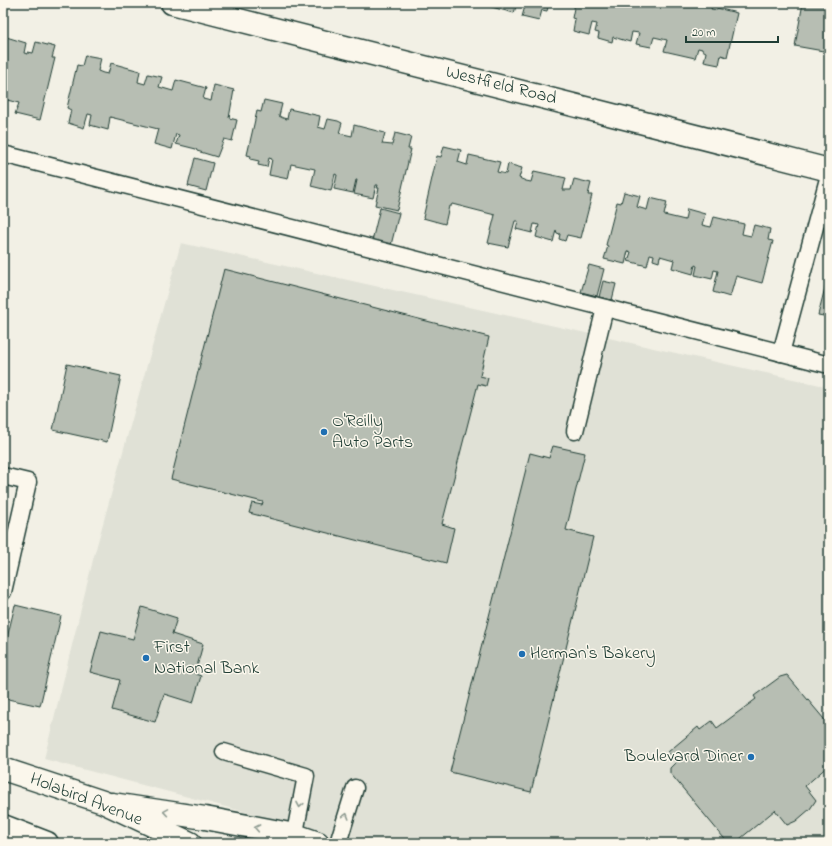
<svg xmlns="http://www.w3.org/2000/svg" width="832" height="846" font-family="'Indie Flower',sans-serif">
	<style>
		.built { fill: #e0e1d6 }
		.building { fill: #b7beb3; stroke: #1f3d34 }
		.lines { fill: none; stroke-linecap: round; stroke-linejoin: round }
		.service-casing { stroke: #1f3d34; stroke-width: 19 }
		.minor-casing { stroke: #1f3d34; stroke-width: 25 }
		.secondary-casing { stroke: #1f3d34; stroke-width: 25 }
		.service { stroke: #fbf7ec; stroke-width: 16 }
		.minor { stroke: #fbf7ec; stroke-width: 22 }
		.secondary { stroke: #fbf7ec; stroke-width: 22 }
		.oneway { stroke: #8d9a90 }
		.poi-dot { fill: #1f6fb2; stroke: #fbf7ec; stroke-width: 1.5 }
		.labels { text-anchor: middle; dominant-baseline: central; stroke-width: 3; stroke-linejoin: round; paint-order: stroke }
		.street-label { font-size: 18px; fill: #1f3d34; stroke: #fbf7ec }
		.poi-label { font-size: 18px; fill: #1f3d34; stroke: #fbf7ec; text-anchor: start }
	</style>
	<rect width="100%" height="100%" fill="#f2f0e5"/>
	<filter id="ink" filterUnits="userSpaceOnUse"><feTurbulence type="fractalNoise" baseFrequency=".025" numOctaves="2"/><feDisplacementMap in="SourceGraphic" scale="8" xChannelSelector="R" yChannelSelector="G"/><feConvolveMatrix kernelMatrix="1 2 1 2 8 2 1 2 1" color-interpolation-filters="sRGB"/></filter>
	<g filter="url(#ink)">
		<path class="built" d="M181,243L829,387V843H362L44,759L94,556Z"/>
		<g class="building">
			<path d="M485,3H517L514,13L484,5Z"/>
			<path d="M519,3H549L547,11L542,10L539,21L522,17L525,6Z"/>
			<path d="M575,3H688L694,4V3H713L711,9L717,10V8L737,13L727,57L721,55L719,65L704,62L706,52L702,50V49L698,48L695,58L664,51L667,40L654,37L651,47L636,44L639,33L632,32L630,42L613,37L612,42L598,38L599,33L595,32L597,24L592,23L589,35L573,31L575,19L572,18Z"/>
			<path d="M803,3H829V52L795,46Z"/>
			<path d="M3,36L26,43L24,53L28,54V52L33,53L36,42L55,47L52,58H55L40,120L15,114L19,103L3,99Z"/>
			<path d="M85,55L101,58L98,71L103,73L108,74L111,63L140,71L138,82L145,84L148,74L162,77L159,87L173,91L176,80L206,88L203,99L211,101L214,85L234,90L229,118L237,120L232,141L224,139L217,157L197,151L196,149L176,144L179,135L176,134L172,149L154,144L158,129L110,117L108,130L90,125L92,115L88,114L84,128L68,123L71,110L67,108L77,65L82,66Z"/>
			<path d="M264,100L282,104L279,116L283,118L287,119L289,109L320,116L318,127L325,129L328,119L338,121L342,123L339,133L352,136L354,125L385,133L382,144L392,145L395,133L411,137L408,149H411L397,210L375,205L379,188H377L378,185H376L373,198L354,194L357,180H356L353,193L334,189L337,175L335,174L331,191L311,186L315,169L291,164L288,179L269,175L272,159L269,158L267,167L258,165L259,161L250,159L251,156L247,155L257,111L261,112Z"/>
			<path d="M444,146L461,150L458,162L467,165L469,155L500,162L497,172L506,174L508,164L522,168L519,178L526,181L531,182L534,171L566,178L563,190H571L574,179L591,183L588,195H592L581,238L567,235L565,241L559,239L560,234L557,233L556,230L553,242L536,237L539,225L534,224L532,233L516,229L518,221H515L508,247L488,243L495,215L452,204L451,206H449L445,224L423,218L437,156L441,157Z"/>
			<path d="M195,158L213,163L206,191L188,186Z"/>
			<path d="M624,192L640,196L637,207L647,210L650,198L667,202L664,215L685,220L687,209L705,214L702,225L711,227L714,217L744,224L742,234L751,236L754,225L770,229L768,240L773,241L762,283L736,276L730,297L713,292L718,271L714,270L712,279L695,275L697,266L695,265L693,274L672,268L674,260L660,256L659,262L653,260L654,255L650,254L647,266L628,261L631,252L628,251L625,264L604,259L608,246L606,245L617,202L621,203Z"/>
			<path d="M380,208L399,213L391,245L372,241Z"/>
			<path d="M589,265L604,269L597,296L581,292Z"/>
			<path d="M224,269L489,337L480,376L488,378L486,386L478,384L442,524L454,528L446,563L249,513L252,503L262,505L263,502L171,479Z"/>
			<path d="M829,272V317L818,315Z"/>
			<path d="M603,281L616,284L612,300L599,297Z"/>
			<path d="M67,364L121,376L107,442L53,430Z"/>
			<path d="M553,446L585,453L566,530L593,537L531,792L450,772L530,453L549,458Z"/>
			<path d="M15,605L61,616L40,706L3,698V655Z"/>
			<path d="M142,607L177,618L172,634L203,644L195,674L201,676L193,703L164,694L155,722L112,710L120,680L90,672L101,631L133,639Z"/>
			<path d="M787,675L829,725V765L805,786L816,800L810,809L796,821L787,825L775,810L735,843H728L670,773V768L676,762L668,752L698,727L700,730L712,721L717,728L756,699L754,696L780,677Z"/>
		</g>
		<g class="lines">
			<g class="service-casing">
				<g id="service">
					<path d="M3,154L829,365"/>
					<path d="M781,353L829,175"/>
					<path d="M575,431L605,308"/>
					<path d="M3,476L28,482L3,592"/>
					<path d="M224,752L306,776L293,843"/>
					<path d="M338,843L355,788"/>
				</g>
			</g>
			<g class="minor-casing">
				<g id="minor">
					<path d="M172,3L829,170"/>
					<path d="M112,804L205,818L295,835L318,843"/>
				</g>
			</g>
			<g class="secondary-casing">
				<g id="secondary">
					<path d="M3,769L103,802L190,843"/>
					<path d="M3,826L47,843"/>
				</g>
			</g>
			<use href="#service" class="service"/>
			<use href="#minor" class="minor"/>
			<use href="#secondary" class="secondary"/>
		</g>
		<defs><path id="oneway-chevron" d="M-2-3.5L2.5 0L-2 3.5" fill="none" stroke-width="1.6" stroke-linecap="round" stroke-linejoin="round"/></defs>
		<g class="oneway">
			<use href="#oneway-chevron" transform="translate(300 805) rotate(100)"/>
			<use href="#oneway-chevron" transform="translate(166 812) rotate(-171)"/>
			<use href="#oneway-chevron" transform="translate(346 816) rotate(-73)"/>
			<use href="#oneway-chevron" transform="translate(257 828) rotate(-169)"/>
		</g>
	</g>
	<g class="poi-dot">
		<circle cx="324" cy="432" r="4"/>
		<circle cx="522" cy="654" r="4"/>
		<circle cx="146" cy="658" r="4"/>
		<circle cx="751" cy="757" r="4"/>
	</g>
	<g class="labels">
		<g class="street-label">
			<text transform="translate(501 86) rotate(14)">Westfield Road</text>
			<text transform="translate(86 800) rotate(21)">Holabird Avenue</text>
		</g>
		<g class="poi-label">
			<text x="332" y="422">O'Reilly<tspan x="332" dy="21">Auto Parts</tspan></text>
			<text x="154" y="648">First<tspan x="154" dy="21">National Bank</tspan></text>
			<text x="530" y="654">Herman's Bakery</text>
			<text x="743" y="757" text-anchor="end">Boulevard Diner</text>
		</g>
	</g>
	<rect width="832" height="846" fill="none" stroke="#fbf7ec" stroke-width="16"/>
	<rect x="8" y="8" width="816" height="830" fill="none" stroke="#1f3d34" stroke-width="1.5" filter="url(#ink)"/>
	<path d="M686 36v6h92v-6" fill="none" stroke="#1f3d34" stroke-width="2"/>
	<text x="692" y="36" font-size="12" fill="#1f3d34" stroke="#fbf7ec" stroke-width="3" paint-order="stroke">20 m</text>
</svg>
